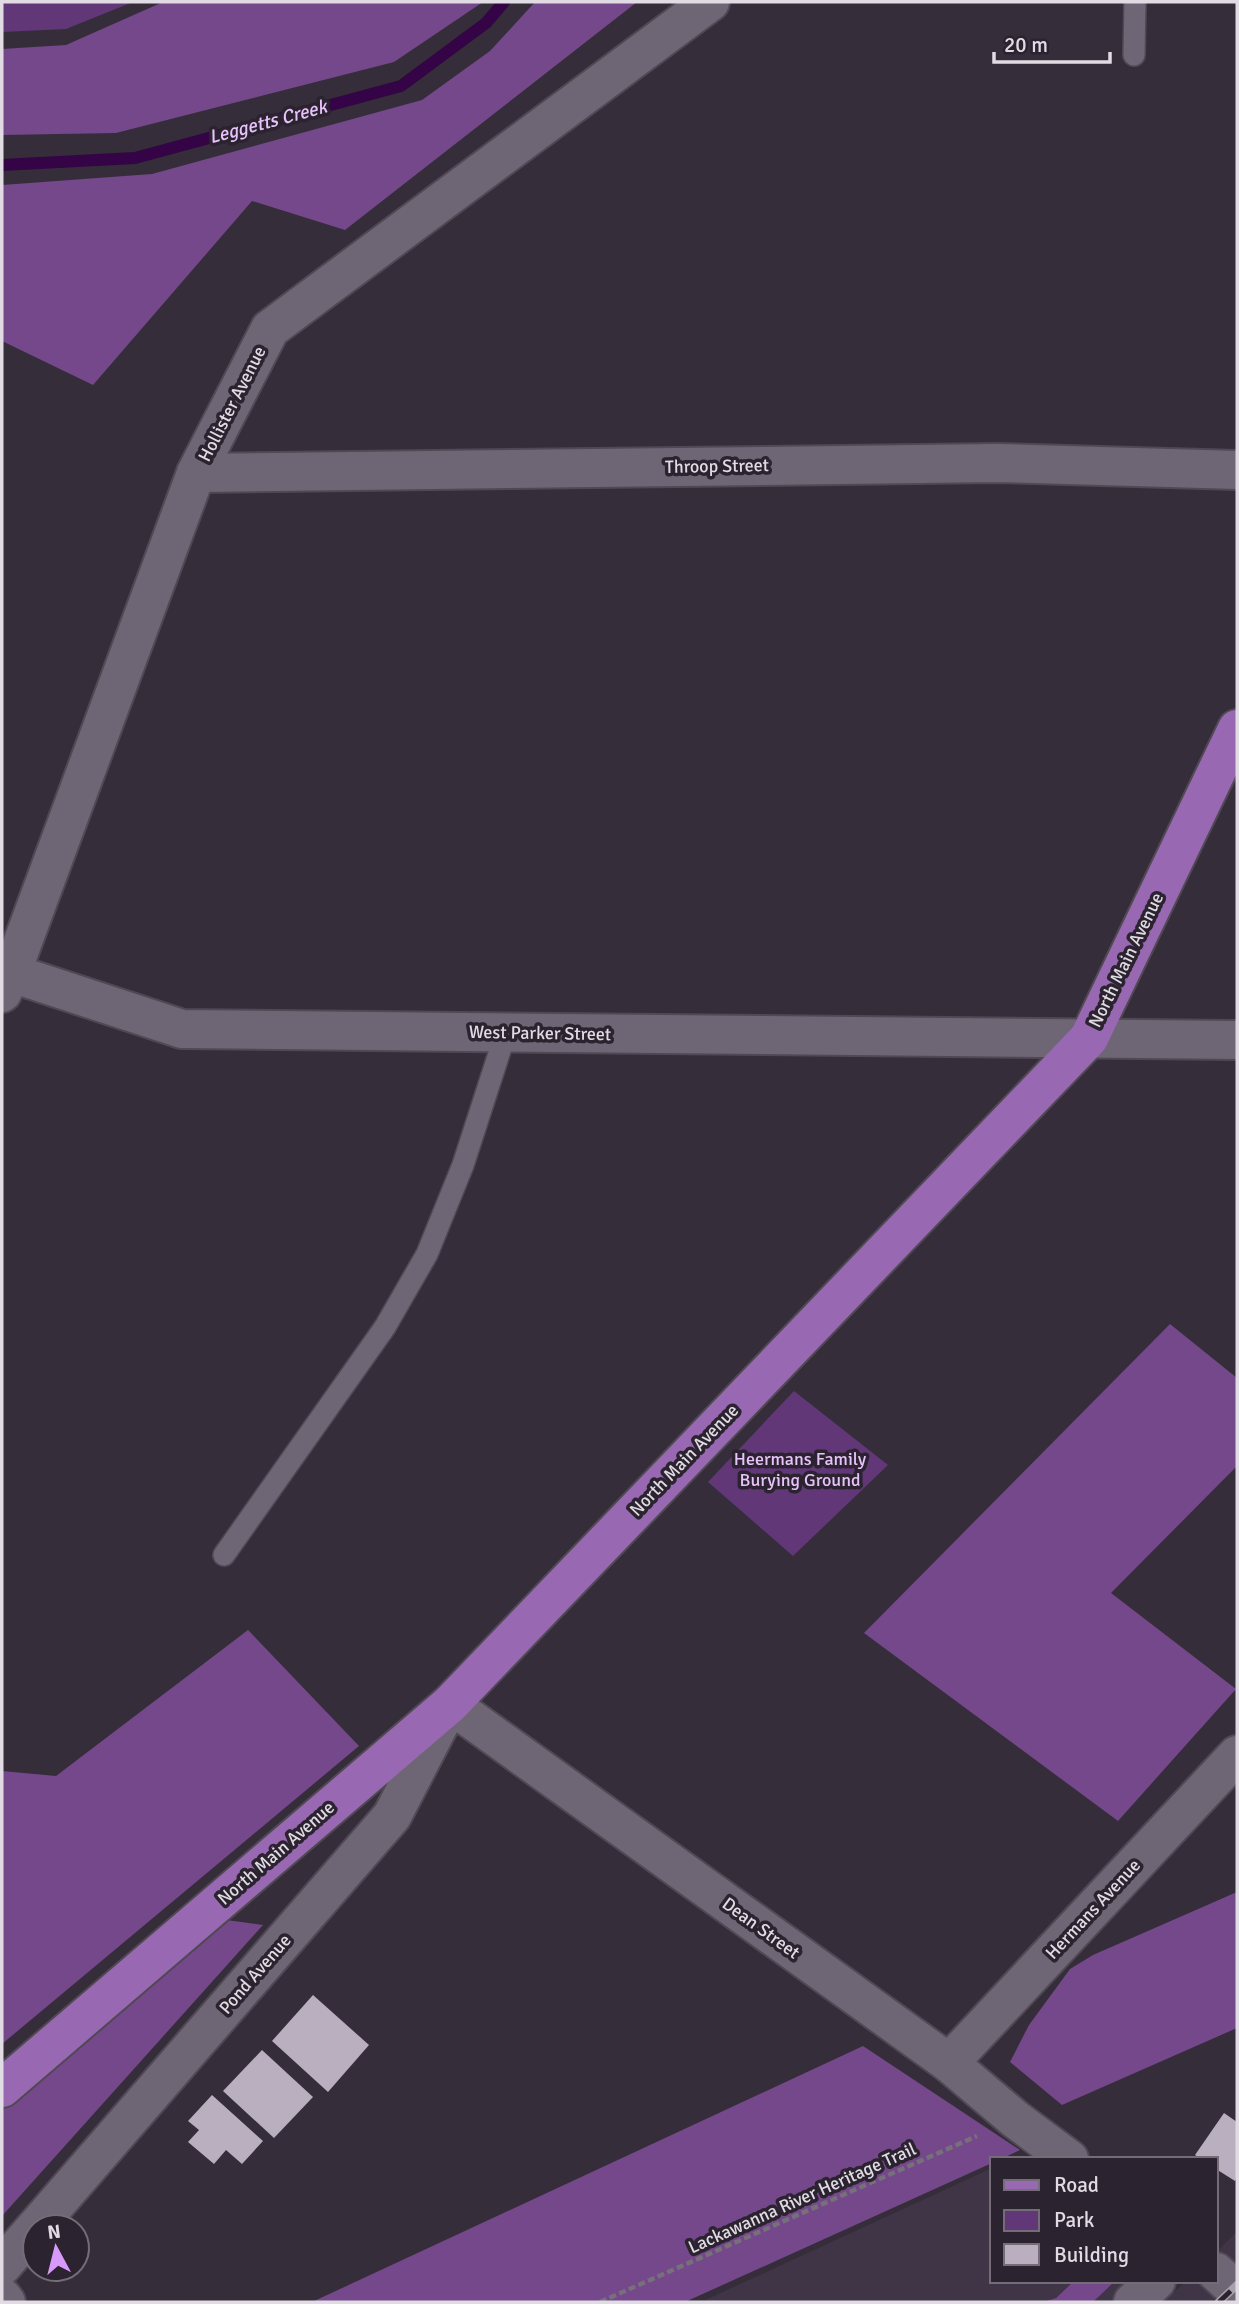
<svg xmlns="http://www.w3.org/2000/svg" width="1239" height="2304" font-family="Signika,sans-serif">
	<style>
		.built { fill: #403447 }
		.green { fill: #623778 }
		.forest { fill: #74488a }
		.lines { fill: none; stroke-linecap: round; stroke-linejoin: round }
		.stream { stroke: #340446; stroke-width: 12 }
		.building { fill: #b9afbf }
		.lane-casing { stroke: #504954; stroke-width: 24 }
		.street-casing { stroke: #504954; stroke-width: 42 }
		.primary-casing { stroke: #504954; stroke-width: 42 }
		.path { stroke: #77707b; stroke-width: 4.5; stroke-dasharray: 7 3.5; stroke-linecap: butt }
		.lane { stroke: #6f6675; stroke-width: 21 }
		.street { stroke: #6f6675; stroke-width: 38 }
		.primary { stroke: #9968b2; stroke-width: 38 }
		.rail-casing { stroke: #a7a1aa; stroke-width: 8 }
		.rail { stroke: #2b232f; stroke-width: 5; stroke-dasharray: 16; stroke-linecap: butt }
		.labels { text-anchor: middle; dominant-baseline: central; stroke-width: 7; stroke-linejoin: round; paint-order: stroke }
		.street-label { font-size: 18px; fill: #e1dce4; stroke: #2b232f }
		.park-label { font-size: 18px; fill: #e7c2fb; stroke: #2b232f }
		.water-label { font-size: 19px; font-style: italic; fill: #e7c2fb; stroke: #2b232f }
	</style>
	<rect width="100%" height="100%" fill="#352d3a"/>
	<g class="built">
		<path d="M992,2168V2281H1074L1056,2298L1043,2302H701Z"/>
		<path d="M1237,2232V2302H1164L1186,2281H1216V2252Z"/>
		<path d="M1114,2281H1140L1117,2302H1093Z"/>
	</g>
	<g class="green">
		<path d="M2,2H133L66,29L2,32Z"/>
		<path d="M794,1391L888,1465L793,1556L708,1482Z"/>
	</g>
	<g class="forest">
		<path d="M163,2H483L394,62L116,133L2,135V49L66,45Z"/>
		<path d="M535,2H637L345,230L252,201L93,385L2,341V185L152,174L422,100L490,51Z"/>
		<path d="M1170,1324L1237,1378V1466L1111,1593L1236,1689L1118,1821L864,1633Z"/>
		<path d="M248,1630L359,1746L2,2044V1771L56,1776Z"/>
		<path d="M1237,1892V2028L1062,2105L1010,2062L1029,2025L1070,1969L1093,1955Z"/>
		<path d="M219,1919L263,1925L2,2216V2099Z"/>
		<path d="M863,2046L1020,2150L1001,2159H992V2163L685,2302H312Z"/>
		<path d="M1074,2281H1114V2282L1093,2302H1043L1056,2298Z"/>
	</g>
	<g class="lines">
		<path class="stream" d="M2,165L135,158L401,86L486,23L504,2"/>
	</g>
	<g class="building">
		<path d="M313,1995L369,2045L328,2092L272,2041Z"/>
		<path d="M262,2050L313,2097L274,2138L223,2091Z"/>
		<path d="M212,2095L263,2141L242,2164L226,2150L214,2164L188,2142L199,2130L188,2121Z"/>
		<path d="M1224,2113L1237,2122V2177L1235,2181L1216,2169V2159H1201L1195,2155Z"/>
	</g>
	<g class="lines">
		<g class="lane-casing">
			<g id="lane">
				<path d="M1134,55L1135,2"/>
				<path d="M224,1555L385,1327L427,1254L463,1165L506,1032"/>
			</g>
		</g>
		<g class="street-casing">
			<g id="street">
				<path d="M196,473L997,463L1237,470"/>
				<path d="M2,970L182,1029L1237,1040"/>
				<path d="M2,993L11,974L196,473L270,329L710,2"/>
				<path d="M949,2063L1237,1755"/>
				<path d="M36,2227L392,1816L450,1704L949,2063L1015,2119L1069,2159"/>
				<path d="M2,2266L35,2228"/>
				<path d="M1216,2272L1237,2291"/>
				<path d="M2,2297L6,2302"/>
				<path d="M1133,2302L1156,2281"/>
			</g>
		</g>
		<g class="primary-casing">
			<path id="primary" d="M2,2088L450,1704L1089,1038L1237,729"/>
		</g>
		<path class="path" d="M600,2302L977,2136"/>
		<use href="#lane" class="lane"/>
		<use href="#street" class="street"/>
		<use href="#primary" class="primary"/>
		<g class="rail-casing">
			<path id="rail" d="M1219,2302L1237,2285"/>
		</g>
		<use href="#rail" class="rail"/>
	</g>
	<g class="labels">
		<g class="street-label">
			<text transform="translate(232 404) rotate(-63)">Hollister Avenue</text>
			<text transform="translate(717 466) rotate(-1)">Throop Street</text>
			<text transform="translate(1126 960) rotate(-64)">North Main Avenue</text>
			<text transform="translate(540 1033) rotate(1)">West Parker Street</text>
			<text transform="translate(684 1460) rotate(-46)">North Main Avenue</text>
			<text transform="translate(276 1853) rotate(-41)">North Main Avenue</text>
			<text transform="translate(1093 1909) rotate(-47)">Hermans Avenue</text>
			<text transform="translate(761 1928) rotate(36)">Dean Street</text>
			<text transform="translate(255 1974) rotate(-49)">Pond Avenue</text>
			<text transform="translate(802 2198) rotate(-24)">Lackawanna River Heritage Trail</text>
		</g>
		<g class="park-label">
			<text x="800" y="1459">Heermans Family<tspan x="800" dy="21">Burying Ground</tspan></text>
		</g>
		<g class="water-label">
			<text transform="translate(268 122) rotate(-15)">Leggetts Creek</text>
		</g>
	</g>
	<rect width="1239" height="2304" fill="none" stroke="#e1dce4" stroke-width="7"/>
	<rect x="990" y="2157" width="228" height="126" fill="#2b232f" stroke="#746d77" stroke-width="2"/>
	<rect x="1004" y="2180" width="35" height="10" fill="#9968b2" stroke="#746d77" stroke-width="2"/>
	<text x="1054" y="2192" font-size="21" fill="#e1dce4">Road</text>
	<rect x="1004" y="2210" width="35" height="21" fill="#623778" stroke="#746d77" stroke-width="2"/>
	<text x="1054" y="2227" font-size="21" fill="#e1dce4">Park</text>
	<rect x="1004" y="2244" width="35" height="21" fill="#b9afbf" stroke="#746d77" stroke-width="2"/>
	<text x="1054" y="2262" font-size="21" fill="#e1dce4">Building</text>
	<g transform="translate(56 2248) rotate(353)"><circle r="33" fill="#2b232f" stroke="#746d77" stroke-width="2"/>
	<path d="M0-5L12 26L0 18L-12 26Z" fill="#d89af8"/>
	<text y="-10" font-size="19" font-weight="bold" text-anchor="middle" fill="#e1dce4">N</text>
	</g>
	<path d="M994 52v10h116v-10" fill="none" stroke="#e1dce4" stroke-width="3.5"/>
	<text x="1004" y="52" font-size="21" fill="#e1dce4" stroke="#2b232f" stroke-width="5" paint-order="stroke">20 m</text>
</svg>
